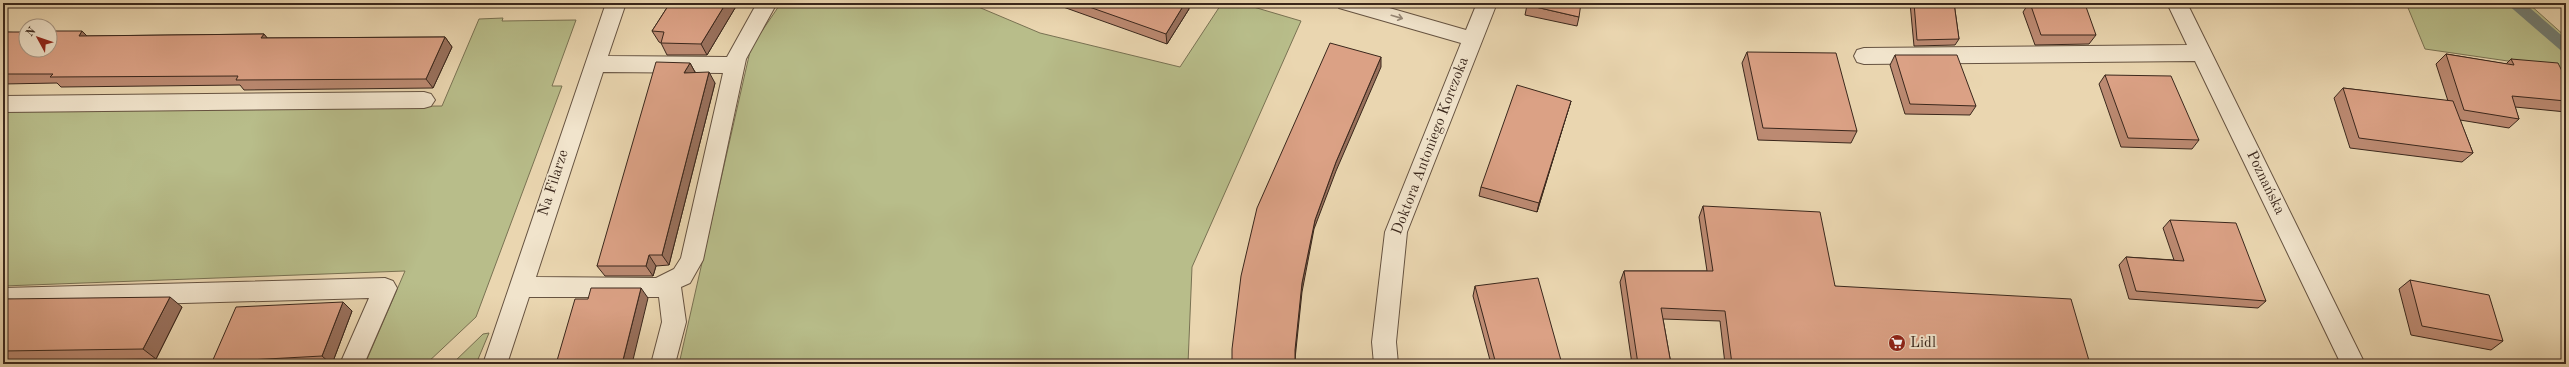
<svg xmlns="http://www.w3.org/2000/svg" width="2569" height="367" font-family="'Old Standard TT',serif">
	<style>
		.green { fill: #b8bd8a; stroke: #797253 }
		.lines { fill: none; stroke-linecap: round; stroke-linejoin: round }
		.stream { stroke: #727e75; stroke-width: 12 }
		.minor-casing { stroke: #665341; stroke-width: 2 }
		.minor { fill: #f1e4cc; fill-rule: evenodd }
		.wall { fill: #bc8a72; stroke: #3a271c }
		.shaded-wall { fill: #99715d; stroke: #3a271c }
		.building { fill: #dba185; stroke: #3a271c }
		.oneway { stroke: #968674 }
		.labels { text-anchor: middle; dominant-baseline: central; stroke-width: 4; stroke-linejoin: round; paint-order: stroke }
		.street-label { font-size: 15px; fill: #3a271c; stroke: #f1e4cc }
		.poi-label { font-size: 15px; fill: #3a271c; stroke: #f1e4cc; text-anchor: start }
	</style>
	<rect width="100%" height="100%" fill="#ead6b0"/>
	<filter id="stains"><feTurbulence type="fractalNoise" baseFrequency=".005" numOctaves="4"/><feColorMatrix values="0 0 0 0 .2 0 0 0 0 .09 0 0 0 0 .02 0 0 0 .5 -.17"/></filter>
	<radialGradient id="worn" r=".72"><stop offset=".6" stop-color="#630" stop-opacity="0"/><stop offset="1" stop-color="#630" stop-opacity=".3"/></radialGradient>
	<g class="green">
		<path d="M781,3H969L1040,33L1180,67L1222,3H1240L1301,21L1192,267L1188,364H679L751,47Z"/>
		<path d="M2406,3H2528L2566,37V76L2563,69L2425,49Z"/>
		<path d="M503,18L502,21L576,20L552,86H562L476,317L426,364H365L405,271L3,286V110L442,106L479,19Z"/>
		<path d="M489,333L476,364H452L483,334Z"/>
	</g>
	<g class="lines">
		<path class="stream" d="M2515,3L2566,47"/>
		<g class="minor-casing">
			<g id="minor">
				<path d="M606,3H626L608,56L727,57L757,3H777L746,59L703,260L690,283L681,287L686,322L675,364H651L662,322L659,297H529L507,364H483ZM603,72L723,73L681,258L674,269L656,278L536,277Z"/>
				<path d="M1336,3H1372L1466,30L1477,3H1497L1407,232L1396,342L1398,364H1374L1372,342L1385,232L1461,43L1339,8Z"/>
				<path d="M2167,3H2187L2365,364H2341L2195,61L1864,64L1857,62L1854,56L1857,50L1864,48L2187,45Z"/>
				<path d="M424,92L431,94L435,100L431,106L424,108L3,112V96Z"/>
				<path d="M385,278L393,281L397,288L364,364H340L369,298L3,308V288Z"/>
			</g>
		</g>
		<use href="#minor" class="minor"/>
	</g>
	<g class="wall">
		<path d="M670,3H738L707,55H667L661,43L659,42L652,31Z"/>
		<path d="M1052,3H1188L1189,9L1167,44Z"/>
		<path d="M1910,3H1954L1959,39L1955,45L1914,46Z"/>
		<path d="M2029,3H2062L2096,35L2089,44L2035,45L2023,12Z"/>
		<path d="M1527,5L1579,17L1577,26L1525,15Z"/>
		<path d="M3,32L86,36L264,34L267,38L445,37L452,47L433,88L244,90L240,85L61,87L57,83L3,84Z"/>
		<path d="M1747,52L1857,131L1851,143L1758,140L1742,63Z"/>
		<path d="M2446,54L2506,64L2511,59L2566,73V112L2515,107L2519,119L2509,128L2460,120L2473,153L2462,162L2350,148L2334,98L2343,88L2448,101L2436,64Z"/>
		<path d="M1895,55L1976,106L1970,115L1905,114L1890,65Z"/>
		<path d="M690,63L695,72L715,83L669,265L656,266L653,276H605L597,266Z"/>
		<path d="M2105,75L2199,140L2192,149L2121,147L2099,84Z"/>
		<path d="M1571,101L1537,212L1479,196L1481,187Z"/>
		<path d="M1703,206L1835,286L2090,364H1725L1720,321L1663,319L1671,364H1632L1620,282L1624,271H1707L1699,217Z"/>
		<path d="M2170,220L2266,301L2258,308L2129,299L2119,265L2126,257L2174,260L2163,228Z"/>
		<path d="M2410,280L2503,341L2491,350L2411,335L2399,289Z"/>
		<path d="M1475,286L1562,364H1491L1473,296Z"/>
		<path d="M3,299L182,307L156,359L3,361Z"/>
		<path d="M352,311L332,364H215L212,362Z"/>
	</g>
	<g class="shaded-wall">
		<path d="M726,3H738L707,55L701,44Z"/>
		<path d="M1185,3H1188L1189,9L1167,44L1166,34Z"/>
		<path d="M82,31L92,41L79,36Z"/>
		<path d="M264,34L272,44L261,38Z"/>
		<path d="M445,37L452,47L433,88L426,79Z"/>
		<path d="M1381,57V67L1336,171L1314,229L1302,292L1295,359V350L1302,283L1315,220L1336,162Z"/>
		<path d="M690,63L696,74L684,73Z"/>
		<path d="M709,72L715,83L669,265L662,255Z"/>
		<path d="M1571,101L1568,110L1537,212L1539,203Z"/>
		<path d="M649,255L656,266L653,276L646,266Z"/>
		<path d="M641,288L648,298L632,364H622Z"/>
		<path d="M170,297L182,307L156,359L143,349Z"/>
		<path d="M343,302L352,311L332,364H331L322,356Z"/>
	</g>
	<g class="building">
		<path d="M670,3H726L701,44L661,43L664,32L652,31Z"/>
		<path d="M1078,3H1185L1166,34Z"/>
		<path d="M1528,3H1581L1579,17L1527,5Z"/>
		<path d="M1914,3H1954L1959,39L1917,40Z"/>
		<path d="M2030,3L2085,4L2096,35H2041Z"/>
		<path d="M50,31H82L79,36L264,34L261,38L445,37L426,79L236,80L238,76L50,77L53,74H3V32H26V50H50Z"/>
		<path d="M1330,43L1381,57L1336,162L1315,220L1302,283L1295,350V364H1232V349L1241,276L1257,208Z"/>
		<path d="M1747,52L1836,53L1857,131L1763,128Z"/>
		<path d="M2446,54L2514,65L2511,59L2558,63L2563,73H2566V101L2512,96L2519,119L2464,110Z"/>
		<path d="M1895,55H1957L1976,106L1910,104Z"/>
		<path d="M656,62L690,63L684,73L709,72L662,255H649L646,266H597Z"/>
		<path d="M2105,75L2171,76L2199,140L2128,138Z"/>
		<path d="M1517,85L1571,101L1539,203L1481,187Z"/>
		<path d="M2343,88L2453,101L2473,153L2359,138Z"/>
		<path d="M1703,206L1820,212L1835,286L2071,299L2090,364H1732L1725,311L1661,308L1671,364H1638L1624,271H1713Z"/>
		<path d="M2170,220L2236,223L2266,301L2136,291L2126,257L2184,261Z"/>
		<path d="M1538,278L1562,364H1496L1475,286Z"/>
		<path d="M2410,280L2489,295L2503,341L2422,326Z"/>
		<path d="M591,288H641L622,364H556L575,299H588Z"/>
		<path d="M170,297L143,349L3,351V299Z"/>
		<path d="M343,302L322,356L212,362L236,307Z"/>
	</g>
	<defs><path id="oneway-shaft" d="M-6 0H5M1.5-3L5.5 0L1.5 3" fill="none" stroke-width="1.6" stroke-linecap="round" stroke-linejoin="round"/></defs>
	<use class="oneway" href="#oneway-shaft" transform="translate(1397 17) rotate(16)"/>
	<defs>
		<g id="supermarket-disc" transform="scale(0.9)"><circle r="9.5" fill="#8f2418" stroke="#f1e4cc"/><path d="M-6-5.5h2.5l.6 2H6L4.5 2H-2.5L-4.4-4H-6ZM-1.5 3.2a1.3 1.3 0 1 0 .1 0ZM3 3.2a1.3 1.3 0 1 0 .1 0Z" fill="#fff"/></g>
	</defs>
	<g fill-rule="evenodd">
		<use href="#supermarket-disc" x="1897" y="343"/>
	</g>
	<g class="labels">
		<g class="street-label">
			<text transform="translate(1431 146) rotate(-69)">Doktora Antoniego Korczoka</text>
			<text transform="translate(554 183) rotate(-72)">Na Filarze</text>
			<text transform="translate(2265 183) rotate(64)">Poznańska</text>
		</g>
		<g class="poi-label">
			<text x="1910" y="343">Lidl</text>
		</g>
	</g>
	<rect width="2569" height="367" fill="none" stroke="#ead6b0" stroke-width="16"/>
	<rect x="4" y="4" width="2561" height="359" fill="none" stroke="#3a271c" stroke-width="2"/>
	<rect x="8" y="8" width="2553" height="351" fill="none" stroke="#3a271c"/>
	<g transform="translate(38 38) rotate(310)"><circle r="19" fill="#f1e4cc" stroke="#a89886"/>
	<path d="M0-3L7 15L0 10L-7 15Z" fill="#8f2418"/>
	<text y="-6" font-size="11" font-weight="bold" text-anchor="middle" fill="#3a271c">N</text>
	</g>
	<rect width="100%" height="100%" filter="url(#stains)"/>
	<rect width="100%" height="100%" fill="url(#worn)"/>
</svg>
